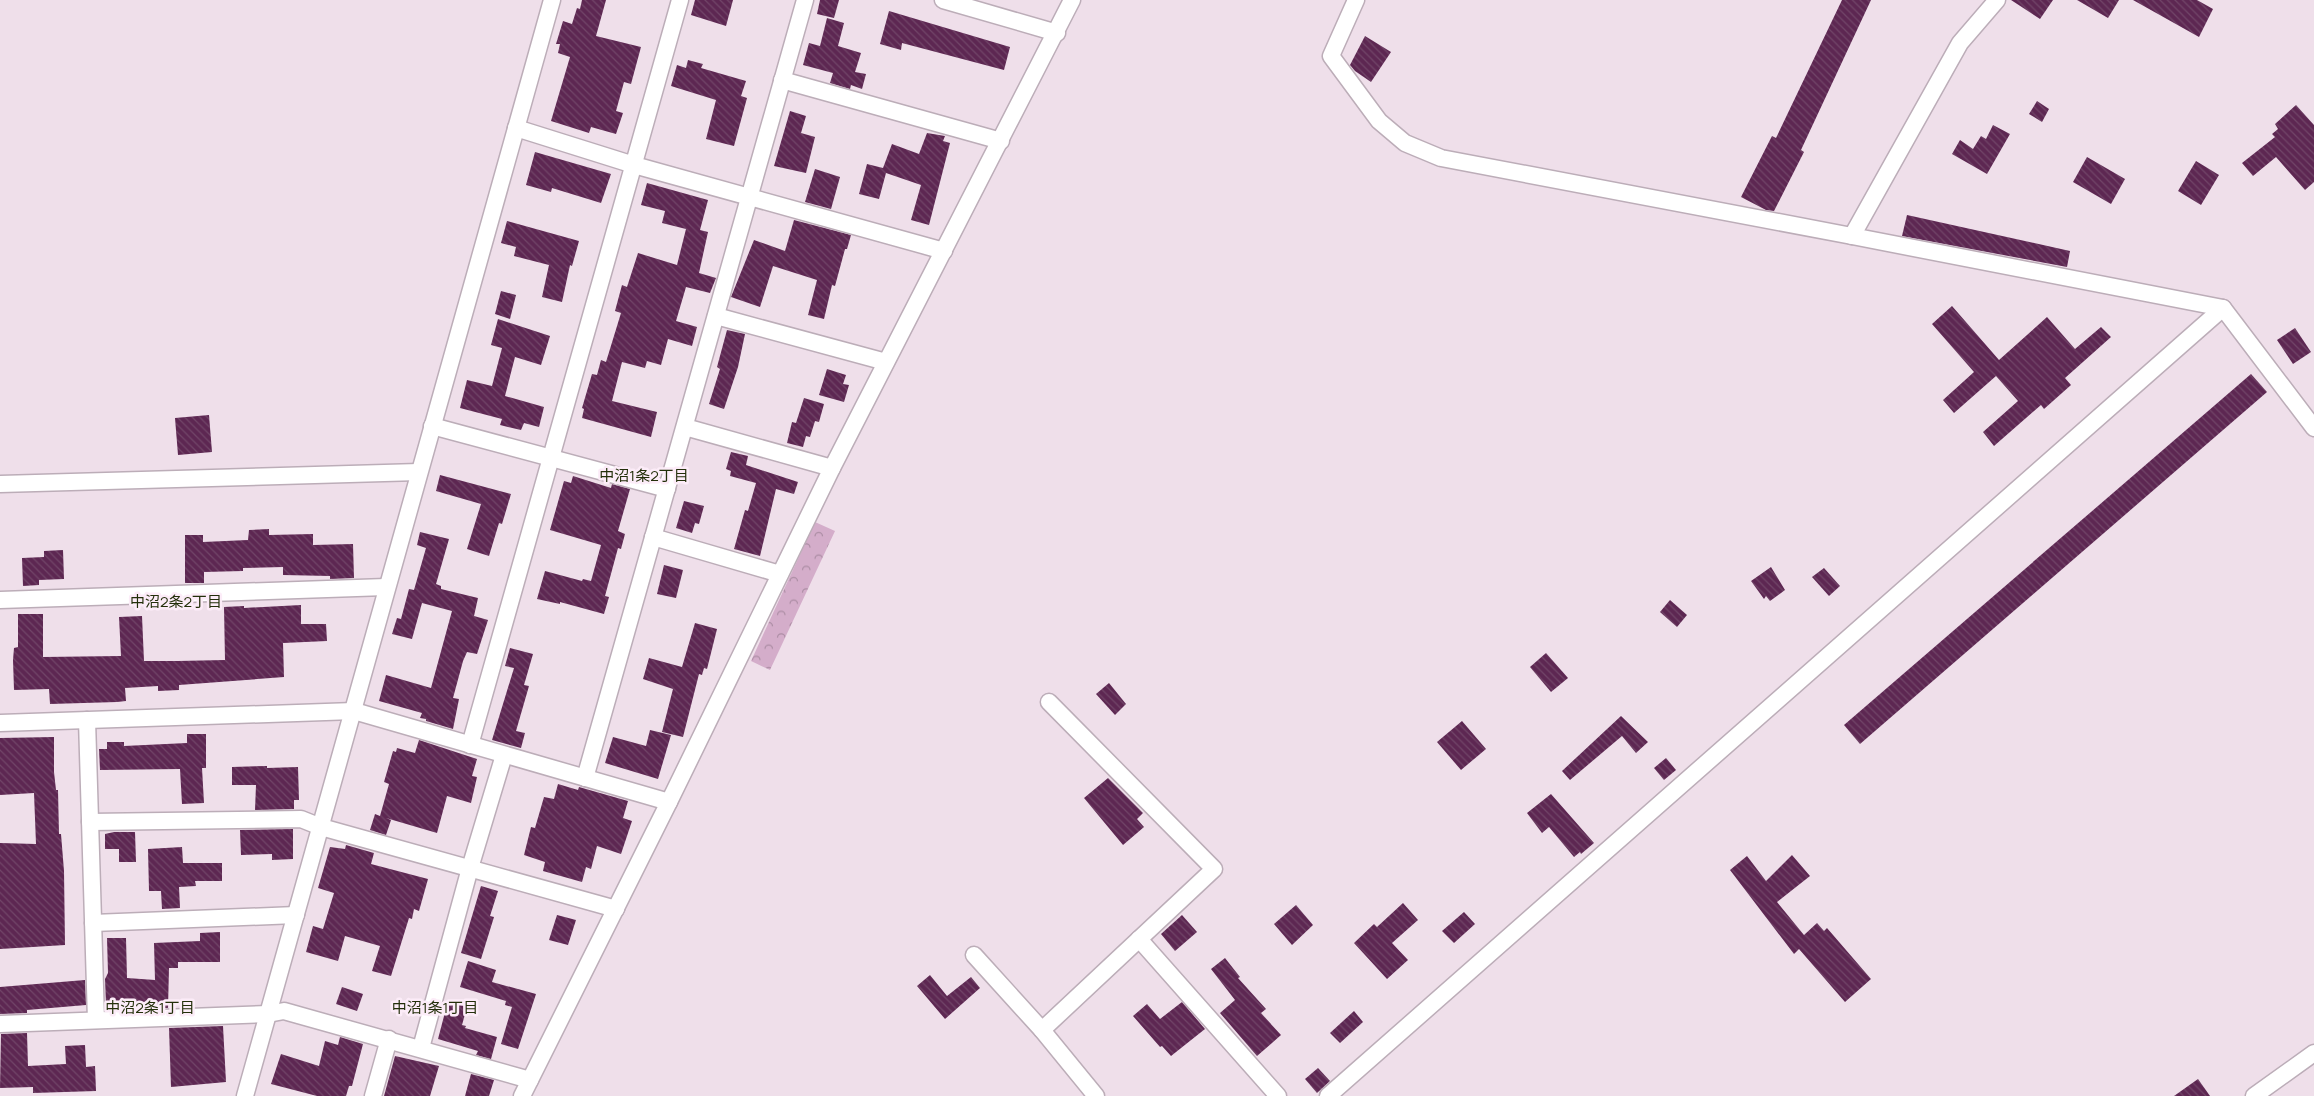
<svg xmlns="http://www.w3.org/2000/svg" width="2314" height="1096" font-family="Manrope,'Noto Sans JP',sans-serif">
	<style>
		.park { fill: url(#park-crowns) }
		.building { fill: url(#building-back-hatch) }
		.lines { fill: none; stroke-linecap: round; stroke-linejoin: round }
		.minor-casing { stroke: #bcadb8; stroke-width: 19 }
		.minor { stroke: #fff; stroke-width: 16 }
		.labels { text-anchor: middle; dominant-baseline: central; stroke-width: 5; stroke-linejoin: round; paint-order: stroke }
		.neighbourhood-label { font-size: 15px; fill: #232f0a; stroke: #fcecf8 }
	</style>
	<defs>
		<pattern id="park-crowns" width="20" height="18" patternUnits="userSpaceOnUse" patternTransform="scale(1.25)"><rect width="20" height="18" fill="#d4adca"/><path d="M2 6a3 3 0 1 1 6 0M12 15a3 3 0 1 1 6 0" fill="none" stroke="#ac8da4"/></pattern>
		<pattern id="building-back-hatch" width="6" height="6" patternUnits="userSpaceOnUse" patternTransform="scale(1.25)"><rect width="6" height="6" fill="#5d2752"/><path d="M-1 5l2 2M0 0l6 6M5-1l2 2" fill="none" stroke="#714568"/></pattern>
	</defs>
	<rect width="100%" height="100%" fill="#efdfea"/>
	<path class="park" d="M815,522L835,531L770,670L751,661Z"/>
	<g class="building">
		<path d="M582,0H606L596,36L641,47L631,84L624,82L616,111L623,113L616,134L591,127L589,133L551,121L570,57L558,53L560,44H556L563,21L572,24L577,8L580,9Z"/>
		<path d="M695,0H733L726,26L691,15Z"/>
		<path d="M820,0H839L834,18L817,14Z"/>
		<path d="M1842,0H1871L1801,150L1804,152L1774,211L1766,210L1741,197L1772,136L1776,138Z"/>
		<path d="M2011,0H2053L2040,19Z"/>
		<path d="M2077,0H2119L2108,18Z"/>
		<path d="M2133,0H2197L2213,9L2199,37Z"/>
		<path d="M889,11L1010,47L1004,70L902,43L901,50L880,44Z"/>
		<path d="M827,18L844,23L838,46L861,53L855,72L866,74L862,89L851,85L850,89L830,83L833,73L803,65L809,43L820,46Z"/>
		<path d="M1365,36L1391,52L1371,82L1355,71L1350,65Z"/>
		<path d="M688,60L703,64L701,68L746,81L741,96L747,98L734,146L706,139L716,100L671,86L677,65L686,68Z"/>
		<path d="M2037,101L2049,109L2042,122L2029,114Z"/>
		<path d="M2296,105L2314,125V182L2305,190L2276,157L2253,176L2242,163L2275,137L2272,134L2278,129L2275,124Z"/>
		<path d="M790,111L806,116L801,133L815,137L806,173L774,166Z"/>
		<path d="M1993,125L2010,134L1987,174L1952,154L1960,140L1973,149L1981,136L1986,139Z"/>
		<path d="M927,133L945,136L943,141L950,143L929,225L911,220L921,185L886,173L879,199L859,194L867,164L883,168L892,144L919,154Z"/>
		<path d="M535,152L611,174L601,203L552,188L551,192L526,185Z"/>
		<path d="M2087,157L2125,179L2111,204L2073,182Z"/>
		<path d="M2196,161L2219,175L2201,205L2178,191Z"/>
		<path d="M815,169L840,177L831,209L805,202Z"/>
		<path d="M647,183L708,200L700,230L708,232L699,273L716,278L710,293L686,287L676,321L697,327L692,346L668,339L661,365L647,361L645,368L622,362L612,401L657,412L651,437L582,418L584,409L582,408L592,374L597,375L601,360L606,362L621,313L615,311L622,285L627,287L638,253L677,265L686,229L662,223L665,211L641,205Z"/>
		<path d="M1907,215L2070,251L2067,267L1902,236Z"/>
		<path d="M794,220L851,235L847,249H845L835,286L832,285L824,319L808,315L817,280L773,266L760,307L731,297L754,240L785,251Z"/>
		<path d="M507,221L579,241L572,266L570,265L562,302L542,297L549,265L514,256L516,247L501,243Z"/>
		<path d="M501,291L516,295L510,319L495,314Z"/>
		<path d="M1952,306L1999,360L2047,317L2075,349L2101,327L2111,337L2065,378L2071,385L2044,409L2041,405L1994,446L1983,432L2018,401L1996,376L1954,413L1943,400L1974,372L1932,324Z"/>
		<path d="M498,319L550,336L541,365L515,357L505,396L544,407L539,427L524,423L521,430L500,425L502,419L460,408L467,380L492,386L502,348L491,345Z"/>
		<path d="M2295,328L2311,352L2293,364L2277,340Z"/>
		<path d="M727,330L745,334L738,367L724,409L709,404L720,369L717,367Z"/>
		<path d="M827,369L846,375L843,384L849,385L844,402L819,395Z"/>
		<path d="M2251,374L2267,392L1860,744L1844,725Z"/>
		<path d="M804,398L824,404L819,422L815,421L810,437L806,436L803,447L787,443L792,422L796,423Z"/>
		<path d="M209,415L212,452L178,455L175,418Z"/>
		<path d="M731,452L748,456L746,465L798,482L794,494L776,489L760,556L734,549L745,510L748,511L756,483L730,476L731,471L726,469Z"/>
		<path d="M440,475L511,494L502,524L499,523L489,556L467,549L481,504L436,491Z"/>
		<path d="M573,476L611,488L612,484L630,489L618,531L625,534L621,549L618,548L605,596L609,597L604,614L560,602V604L537,599L545,571L582,581L583,579L591,581L601,545L550,530L564,481L571,483Z"/>
		<path d="M684,501L704,506L699,524L695,523L692,533L676,528Z"/>
		<path d="M269,529V535L313,534V545L353,544L354,578L330,579V576L283,575V567L243,568V571L204,572V583H185V535H203V542L248,540L249,530Z"/>
		<path d="M420,532L449,539L436,584L441,586V589L478,598L474,616L488,620L477,654L467,652L463,661L453,698L459,699L453,729L426,721V719L420,718L422,713L379,701L386,675L431,688L452,611L422,603L412,639L392,634L397,618L401,619L409,589L414,590L426,548L417,545Z"/>
		<path d="M63,550L64,579L39,580V585L23,586L22,558L44,557V551Z"/>
		<path d="M664,565L683,570L676,598L657,594Z"/>
		<path d="M1771,567L1785,590L1770,601L1766,596L1764,599L1751,581Z"/>
		<path d="M1824,568L1840,586L1829,596L1812,577Z"/>
		<path d="M1670,600L1687,615L1677,627L1660,612Z"/>
		<path d="M301,605V624H326L327,641L283,643L284,677L179,685V690L158,691V686L125,688L126,701L117,702L50,704L49,689L14,690L13,660L14,648L18,647V614H43V657L121,656L119,617L142,616L144,661H178L225,660L224,607L244,606V608Z"/>
		<path d="M695,623L717,629L707,669L704,668L702,675L699,674L683,737L662,732L673,689L643,679L649,658L682,667Z"/>
		<path d="M510,648L533,654L524,685L529,686L516,731L525,733L521,748L492,740L514,668L505,666Z"/>
		<path d="M1546,653L1568,678L1551,692L1530,667Z"/>
		<path d="M1109,683L1126,704L1115,715L1096,694Z"/>
		<path d="M1621,716L1648,742L1636,753L1622,736L1570,780L1562,771Z"/>
		<path d="M1462,721L1486,749L1461,770L1437,742Z"/>
		<path d="M650,730L671,735L658,779L605,763L613,737L646,746Z"/>
		<path d="M187,734H206V768H202L204,803L182,804L180,769L100,770L99,749H107V742H124V746L187,743Z"/>
		<path d="M54,737V772L56,790H58L59,834H61L64,871L65,945L0,949V843L36,844L34,793L0,795V738Z"/>
		<path d="M419,740L477,759L472,776L477,777L471,803L447,796L437,833L386,818L391,820L386,835L370,830L375,814L380,816L389,784L384,782L393,751L396,752L397,748L415,753Z"/>
		<path d="M1666,758L1676,770L1664,780L1654,768Z"/>
		<path d="M267,766V768L298,767L299,800H294V809L255,810L256,785H232V767Z"/>
		<path d="M1108,778L1143,813L1137,819L1144,827L1123,845L1084,798Z"/>
		<path d="M558,784L578,790L579,787L628,801L623,818L632,821L621,854L597,846L591,869L586,867L582,882L543,871L545,862L524,855L531,827L535,828L544,797L554,799Z"/>
		<path d="M1551,794L1594,843L1581,854L1580,852L1574,857L1549,827L1542,833L1527,813Z"/>
		<path d="M293,829V859L272,860V854L241,855L240,830Z"/>
		<path d="M114,832H135L136,862H119V849H105V834Z"/>
		<path d="M346,845L374,853L371,864L428,879L419,911L414,909L412,919L409,918L391,976L372,971L380,946L345,936L338,961L306,952L313,926L323,929L334,893L318,888L330,847L345,849Z"/>
		<path d="M182,847L183,863H222V881H195L196,886L179,887L180,908L162,909L161,891H149L148,849Z"/>
		<path d="M1792,855L1810,876L1777,902L1804,935L1817,923L1824,931L1827,928L1871,979L1845,1002L1799,949L1794,954L1730,870L1747,856L1766,881Z"/>
		<path d="M481,886L498,891L490,916L494,917L481,959L461,953Z"/>
		<path d="M1403,903L1418,920L1392,943L1408,960L1387,979L1354,943L1374,924L1377,927Z"/>
		<path d="M1296,905L1313,925L1292,945L1274,924Z"/>
		<path d="M1464,912L1475,924L1454,943L1442,931Z"/>
		<path d="M557,915L576,920L568,945L549,940Z"/>
		<path d="M1182,915L1197,932L1175,951L1161,934Z"/>
		<path d="M220,932V962H178V968H169L168,1008H150L151,1005L106,1004L105,979L108,973L107,938H126L127,978L155,980L154,943L200,941V933Z"/>
		<path d="M1225,958L1240,977L1238,978L1266,1009L1261,1013L1281,1035L1257,1056L1220,1013L1235,1000L1211,969Z"/>
		<path d="M468,961L496,970L492,982L536,994L518,1049L501,1044L512,1007L505,1005L506,1001L460,987Z"/>
		<path d="M930,975L947,996L971,977L980,988L945,1019L917,986Z"/>
		<path d="M85,980L86,1005L27,1010V1013L0,1014V987Z"/>
		<path d="M342,987L363,994L357,1011L336,1004Z"/>
		<path d="M448,1001L467,1007L462,1025L466,1026L465,1028L497,1037L491,1059L476,1055L478,1051L438,1039Z"/>
		<path d="M1182,1002L1205,1029L1171,1056L1162,1046L1160,1047L1133,1016L1147,1004L1160,1019Z"/>
		<path d="M1354,1011L1363,1022L1340,1043L1330,1033Z"/>
		<path d="M223,1026L226,1082L171,1087L169,1028Z"/>
		<path d="M27,1033L28,1066L66,1064L65,1046L85,1045L86,1067L95,1066L96,1091L33,1093V1087L0,1088L1,1034Z"/>
		<path d="M340,1037L363,1044L352,1086H349L346,1096H317L271,1084L281,1054L319,1066L325,1041L338,1045Z"/>
		<path d="M395,1056L439,1066L430,1096H384Z"/>
		<path d="M1318,1068L1330,1081L1317,1093L1305,1079Z"/>
		<path d="M471,1074L494,1080L489,1096H465Z"/>
		<path d="M2198,1079L2210,1096H2174Z"/>
	</g>
	<g class="lines">
		<g class="minor-casing">
			<g id="minor">
				<path d="M943,0L1057,33"/>
				<path d="M1356,0L1331,56L1379,121L1405,143L1441,158L1852,236"/>
				<path d="M1997,0L1960,43L1852,236L2223,308L2314,428"/>
				<path d="M782,80L1001,141"/>
				<path d="M516,128L634,165L944,251"/>
				<path d="M716,316L886,362"/>
				<path d="M432,426L667,489"/>
				<path d="M685,427L832,468"/>
				<path d="M0,484L419,472"/>
				<path d="M653,537L780,574"/>
				<path d="M0,600L386,587"/>
				<path d="M1049,702L1214,869L1042,1030L1096,1096"/>
				<path d="M87,720L96,1020"/>
				<path d="M0,723L354,711L669,802"/>
				<path d="M470,745L680,0"/>
				<path d="M585,778L805,0"/>
				<path d="M90,822L301,819L321,827L616,909"/>
				<path d="M93,923L296,915"/>
				<path d="M1139,939L1278,1096"/>
				<path d="M974,955L1042,1030"/>
				<path d="M0,1024L268,1014L284,1011L530,1080"/>
				<path d="M421,1048L470,868L504,755"/>
				<path d="M245,1096L552,0"/>
				<path d="M373,1096L389,1039"/>
				<path d="M522,1096L669,802L832,468L1072,0"/>
				<path d="M1328,1096L2223,308"/>
				<path d="M2254,1096L2314,1053"/>
			</g>
		</g>
		<use href="#minor" class="minor"/>
	</g>
	<g class="labels">
		<g class="neighbourhood-label">
			<text x="644" y="475">中沼1条2丁目</text>
			<text x="176" y="601">中沼2条2丁目</text>
			<text x="150" y="1007">中沼2条1丁目</text>
			<text x="435" y="1007">中沼1条1丁目</text>
		</g>
	</g>
</svg>
